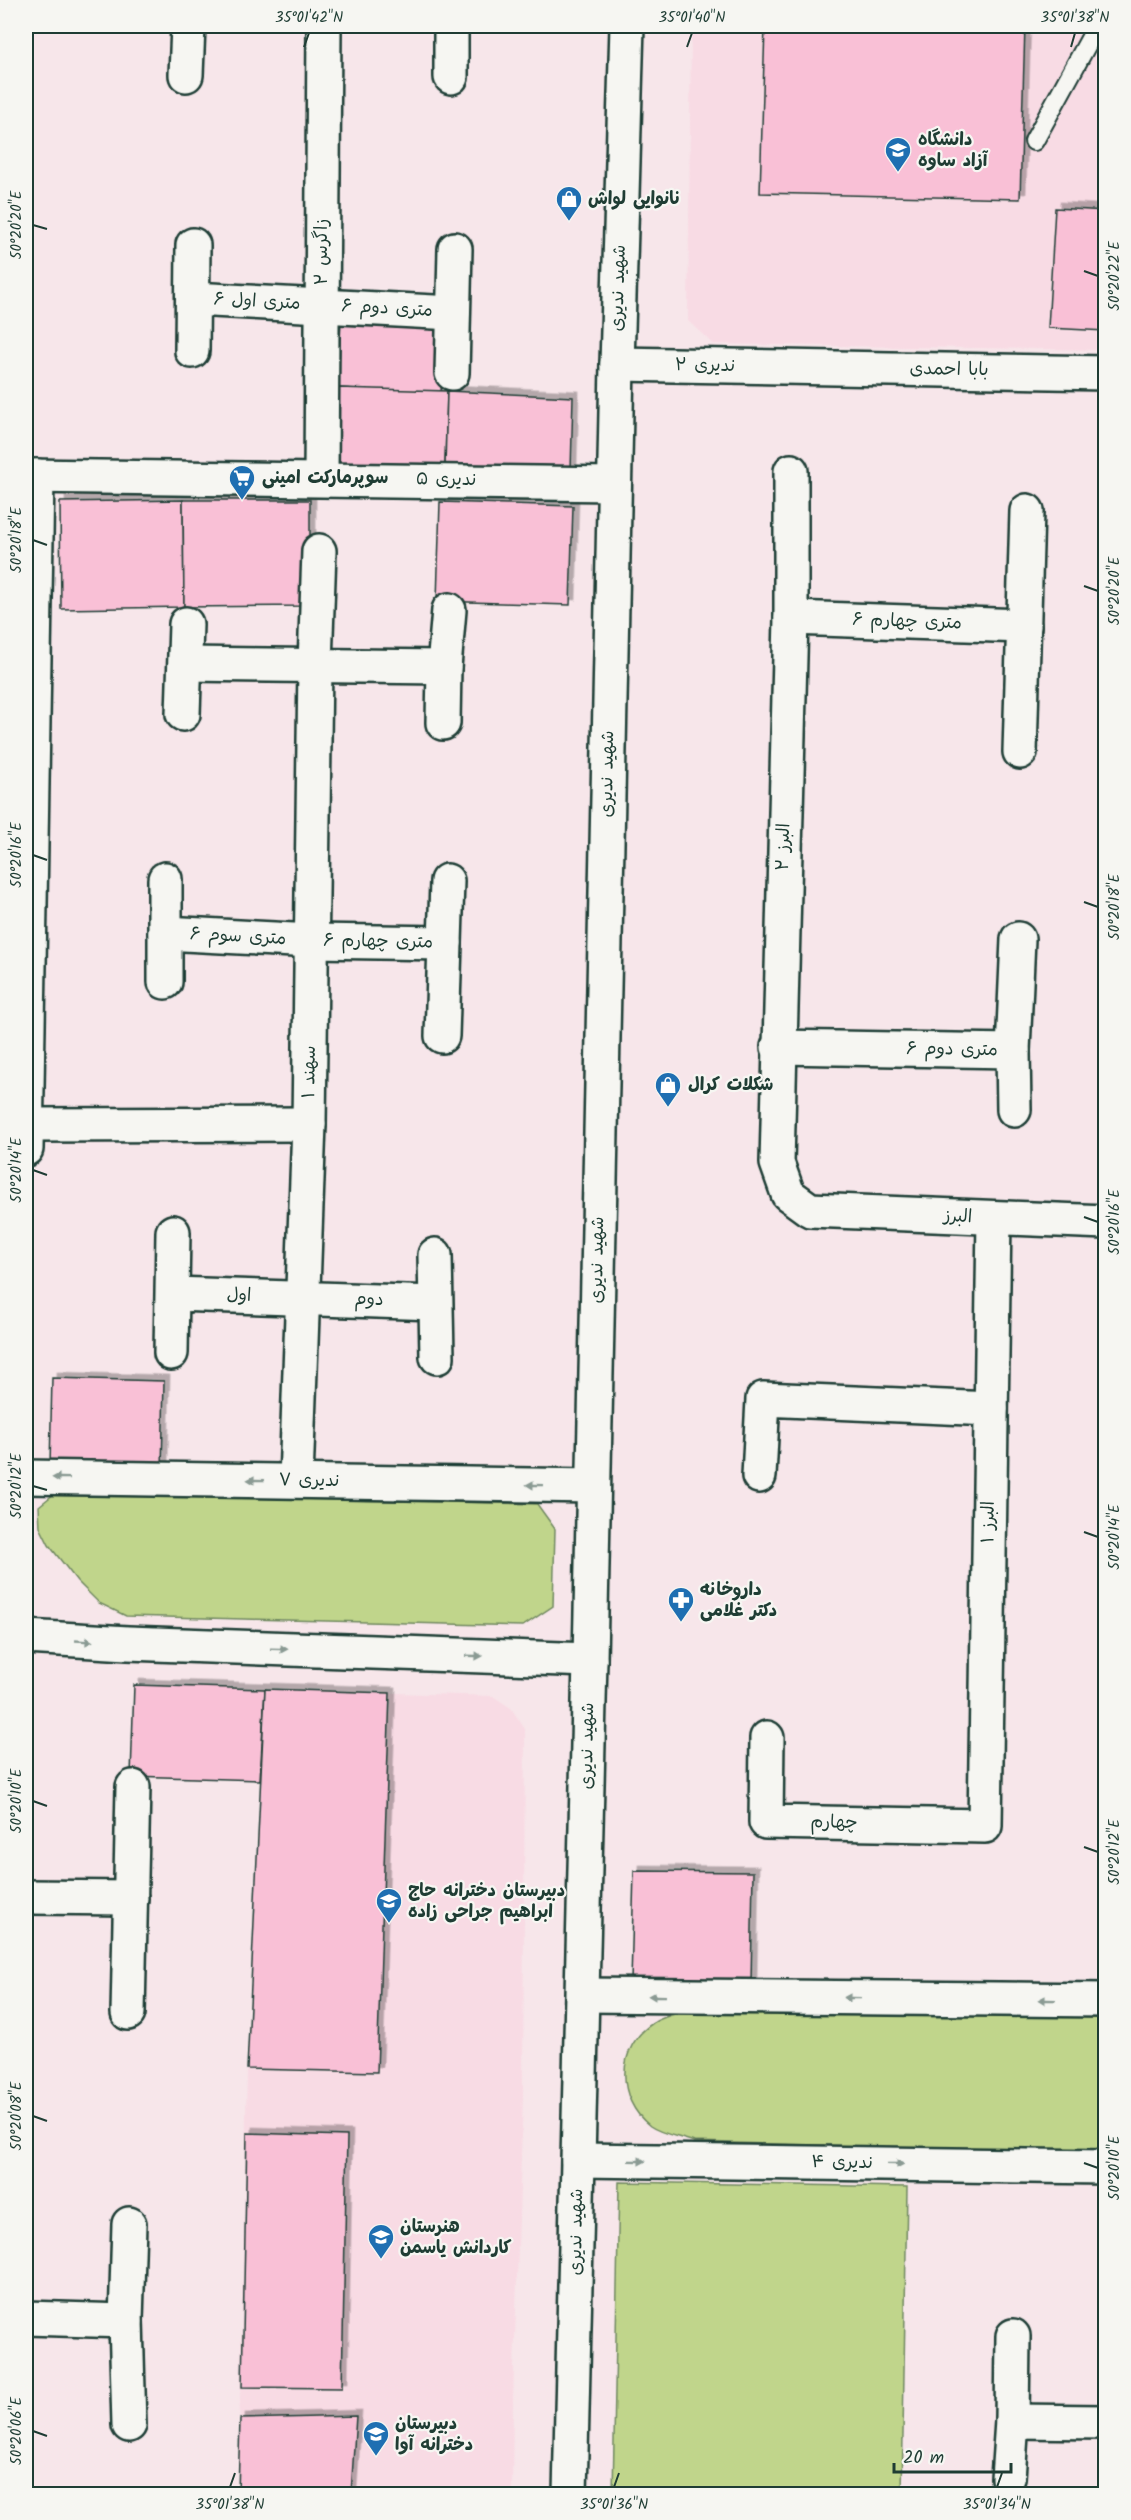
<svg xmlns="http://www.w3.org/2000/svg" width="1131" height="2520" font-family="Kalam,'Playpen Sans Arabic',sans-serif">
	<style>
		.built { fill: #f8dbe4 }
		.green { fill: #c0d58b; stroke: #708960; stroke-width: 1.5 }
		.building { fill: #f9c0d6; stroke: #1f3d34; stroke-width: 1.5; filter: url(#shadow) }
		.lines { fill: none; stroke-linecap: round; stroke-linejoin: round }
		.service-casing { stroke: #1f3d34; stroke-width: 22 }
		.minor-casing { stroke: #1f3d34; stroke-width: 38 }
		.tertiary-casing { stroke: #1f3d34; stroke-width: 38 }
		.service { stroke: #f6f6f2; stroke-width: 18 }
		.minor { stroke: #f6f6f2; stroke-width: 33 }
		.tertiary { stroke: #f6f6f2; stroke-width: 33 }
		.oneway { fill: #8a9a93 }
		.ticks { fill: none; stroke: #1f3d34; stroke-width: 2 }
		.labels { text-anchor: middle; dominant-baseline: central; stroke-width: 4.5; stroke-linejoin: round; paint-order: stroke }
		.poi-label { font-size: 18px; font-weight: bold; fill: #1f3d34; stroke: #f6f6f2; text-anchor: start }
		.street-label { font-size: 18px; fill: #1f3d34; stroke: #f6f6f2 }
		.neatline { fill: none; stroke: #1f3d34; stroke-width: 2 }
		.ticks-label { font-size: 15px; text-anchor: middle; fill: #1f3d34 }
	</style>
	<defs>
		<filter id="shadow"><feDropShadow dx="5.5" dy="-5.5" stdDeviation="0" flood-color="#0004"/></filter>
	</defs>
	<rect width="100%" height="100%" fill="#f7e6ea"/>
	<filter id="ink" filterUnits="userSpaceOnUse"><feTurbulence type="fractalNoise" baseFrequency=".0167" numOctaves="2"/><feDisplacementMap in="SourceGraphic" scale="12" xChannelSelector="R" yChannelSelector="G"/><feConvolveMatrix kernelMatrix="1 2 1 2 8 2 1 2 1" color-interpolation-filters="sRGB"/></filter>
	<g filter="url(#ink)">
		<g class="built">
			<path d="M691,26H1105V350L713,344L688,321Z"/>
			<path d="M265,1689L493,1696L511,1708L525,1729L523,2096L513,2400L512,2494H238L247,2069Z"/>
		</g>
		<g class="green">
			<path d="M54,1494L537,1504L555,1529L553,1606L523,1626L126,1616L99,1603L77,1581L49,1545L40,1527L39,1506Z"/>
			<path d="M692,2009L1099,2017L1105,2022V2143L1091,2152L694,2142C681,2137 661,2134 650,2126C616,2099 616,2047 653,2023C663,2016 680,2013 692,2009Z"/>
			<path d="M619,2182L907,2187L902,2494H613Z"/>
		</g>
		<g class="building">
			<path d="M765,26H1025L1020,199L760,193Z"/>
			<path d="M1055,208L1106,211V331L1048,328Z"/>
			<path d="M341,320L444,324L441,393L338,388Z"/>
			<path d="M338,388L447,391L445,466L336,463Z"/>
			<path d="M447,391L573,397L571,470L445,466Z"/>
			<path d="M183,500L184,607L61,609L60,502Z"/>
			<path d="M183,500H310V606L184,607Z"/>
			<path d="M440,502L573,506L570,605L437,601Z"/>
			<path d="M52,1378L164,1381L162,1469L50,1466Z"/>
			<path d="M134,1685L265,1689L260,1780L131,1776Z"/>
			<path d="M265,1689L390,1693L377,2072L247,2069Z"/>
			<path d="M634,1871L753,1872L751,1984L631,1982Z"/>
			<path d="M247,2133L347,2136L342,2388L242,2387Z"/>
			<path d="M356,2416L351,2494H238L240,2419Z"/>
		</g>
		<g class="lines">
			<g class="service-casing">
				<path id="service" d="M1034,141L1097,26"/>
			</g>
			<g class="minor-casing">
				<g id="minor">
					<path d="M451,26V77"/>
					<path d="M186,75L188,26"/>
					<path d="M193,299L453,313"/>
					<path d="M192,351L193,245"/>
					<path d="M452,373L455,249"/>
					<path d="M791,471V618L777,1163L788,1194L810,1210L1106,1222"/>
					<path d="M26,476L614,484"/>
					<path d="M321,478L324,26"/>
					<path d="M791,618L1024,626"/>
					<path d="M186,664L444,667"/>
					<path d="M183,714L186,624"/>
					<path d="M443,723L444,667L449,610"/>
					<path d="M1020,752L1027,511"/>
					<path d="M165,933L312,941L445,943"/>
					<path d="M165,982V879"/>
					<path d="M442,1036L447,881"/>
					<path d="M778,1047L1013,1051"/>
					<path d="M1014,1110L1013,1051L1018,939"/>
					<path d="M27,1125L309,1124"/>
					<path d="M26,1149L37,476"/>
					<path d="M435,1255L437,1357"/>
					<path d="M174,1294L435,1303"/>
					<path d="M171,1353L173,1232"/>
					<path d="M759,1476L763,1399L991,1409"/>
					<path d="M26,1477L593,1486"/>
					<path d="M296,1480L309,1124L315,664L319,551"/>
					<path d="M26,1637L128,1643L590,1660"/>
					<path d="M767,1738L766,1822L985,1826L994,1218"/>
					<path d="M26,1897L131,1898"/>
					<path d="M583,1995L1106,2000"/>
					<path d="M128,2013L133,1787"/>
					<path d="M578,2160L1106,2167"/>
					<path d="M26,2318L126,2321"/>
					<path d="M1012,2421L1106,2422"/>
					<path d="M129,2425L126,2321L129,2224"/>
					<path d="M1008,2478L1012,2421L1013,2336"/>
				</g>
			</g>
			<g class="tertiary-casing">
				<g id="tertiary">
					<path d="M617,364L1106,373"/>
					<path d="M570,2494L590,1660L617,364L627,26"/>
				</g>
			</g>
			<use href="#service" class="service"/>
			<use href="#minor" class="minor"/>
			<use href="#tertiary" class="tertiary"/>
		</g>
		<defs><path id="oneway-solid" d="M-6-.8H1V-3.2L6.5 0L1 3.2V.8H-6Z" transform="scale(1.5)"/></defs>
		<g class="oneway">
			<use href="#oneway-solid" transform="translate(61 1478) rotate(-179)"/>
			<use href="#oneway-solid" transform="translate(256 1480) rotate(-179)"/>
			<use href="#oneway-solid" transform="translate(535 1485) rotate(-179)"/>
			<use href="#oneway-solid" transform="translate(84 1641) rotate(3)"/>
			<use href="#oneway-solid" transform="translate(279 1649) rotate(2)"/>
			<use href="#oneway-solid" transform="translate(474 1656) rotate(2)"/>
			<use href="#oneway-solid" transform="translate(657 1996) rotate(-179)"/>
			<use href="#oneway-solid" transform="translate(852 1998) rotate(-179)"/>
			<use href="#oneway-solid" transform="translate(1047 2000) rotate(-179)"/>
			<use href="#oneway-solid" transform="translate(637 2161) rotate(1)"/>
			<use href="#oneway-solid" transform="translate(895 2164) rotate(1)"/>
		</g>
	</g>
	<path class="ticks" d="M304,47L309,33M687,47L692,33M1071,47L1075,33M33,225L47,229M1084,271L1098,276M33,540L47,545M1084,586L1098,591M33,855L47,860M1084,902L1098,907M33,1170L47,1175M1084,1217L1098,1222M33,1486L47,1490M1084,1532L1098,1537M33,1801L47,1806M1084,1847L1098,1852M33,2116L47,2121M1084,2163L1098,2168M33,2431L47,2436M230,2487L235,2473M614,2487L619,2473M997,2487L1002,2473"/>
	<defs>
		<g id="university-pin" transform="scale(1.35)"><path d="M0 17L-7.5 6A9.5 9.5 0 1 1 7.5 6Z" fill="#1f6fb2" stroke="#f6f6f2"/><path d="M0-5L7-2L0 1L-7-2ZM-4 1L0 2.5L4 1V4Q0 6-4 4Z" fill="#fff"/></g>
		<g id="shop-pin" transform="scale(1.35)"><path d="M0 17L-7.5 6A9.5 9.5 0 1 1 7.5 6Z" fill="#1f6fb2" stroke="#f6f6f2"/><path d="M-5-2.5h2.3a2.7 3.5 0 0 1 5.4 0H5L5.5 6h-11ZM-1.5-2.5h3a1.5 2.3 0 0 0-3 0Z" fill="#fff"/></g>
		<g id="supermarket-pin" transform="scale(1.35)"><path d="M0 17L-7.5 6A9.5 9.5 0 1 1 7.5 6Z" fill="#1f6fb2" stroke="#f6f6f2"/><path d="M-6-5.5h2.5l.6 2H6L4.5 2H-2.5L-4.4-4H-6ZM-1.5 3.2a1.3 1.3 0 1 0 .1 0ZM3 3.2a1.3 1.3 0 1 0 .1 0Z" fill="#fff"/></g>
		<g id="pharmacy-pin" transform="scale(1.35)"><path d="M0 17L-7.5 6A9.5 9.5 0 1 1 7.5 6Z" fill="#1f6fb2" stroke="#f6f6f2"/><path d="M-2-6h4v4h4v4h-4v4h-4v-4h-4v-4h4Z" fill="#fff"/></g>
		<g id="school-pin" transform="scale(1.35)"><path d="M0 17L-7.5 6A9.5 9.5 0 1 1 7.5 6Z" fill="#1f6fb2" stroke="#f6f6f2"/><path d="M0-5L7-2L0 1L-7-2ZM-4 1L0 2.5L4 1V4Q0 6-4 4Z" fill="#fff"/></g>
	</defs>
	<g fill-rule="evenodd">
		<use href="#university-pin" x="898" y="150"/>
		<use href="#shop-pin" x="569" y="199"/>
		<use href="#supermarket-pin" x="242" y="478"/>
		<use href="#shop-pin" x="668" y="1085"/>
		<use href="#pharmacy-pin" x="681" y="1600"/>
		<use href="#school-pin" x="389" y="1901"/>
		<use href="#school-pin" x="381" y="2237"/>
		<use href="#school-pin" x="376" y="2434"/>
	</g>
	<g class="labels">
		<g class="poi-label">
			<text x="918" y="140">دانشگاه<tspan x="918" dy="21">آزاد ساوه</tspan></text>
			<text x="588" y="199">نانوایی لواش</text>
			<text x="262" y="478">سوپرمارکت امینی</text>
			<text x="688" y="1085">شکلات کرال</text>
			<text x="700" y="1590">داروخانه<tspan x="700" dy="21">دکتر غلامی</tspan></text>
			<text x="408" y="1891">دبیرستان دخترانه حاج<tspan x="408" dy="21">ابراهیم جراحی زاده</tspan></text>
			<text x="400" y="2227">هنرستان<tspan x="400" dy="21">کاردانش یاسمن</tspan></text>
			<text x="395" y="2424">دبیرستان<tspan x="395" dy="21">دخترانه آوا</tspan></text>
		</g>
		<g class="street-label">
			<text transform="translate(322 252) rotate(-90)">زاگرس ۲</text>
			<text transform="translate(619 288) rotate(-88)">شهید ندیری</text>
			<text transform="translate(257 302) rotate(3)">۶ متری اول</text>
			<text transform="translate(387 309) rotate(3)">۶ متری دوم</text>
			<text transform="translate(705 366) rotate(1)">ندیری ۲</text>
			<text transform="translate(949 370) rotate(1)">بابا احمدی</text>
			<text transform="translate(446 480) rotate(1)">ندیری ۵</text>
			<text transform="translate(907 622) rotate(2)">۶ متری چهارم</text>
			<text transform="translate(608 774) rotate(-89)">شهید ندیری</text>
			<text transform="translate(784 847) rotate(-88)">البرز ۲</text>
			<text transform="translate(238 937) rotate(3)">۶ متری سوم</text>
			<text transform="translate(378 942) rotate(1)">۶ متری چهارم</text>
			<text transform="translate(952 1050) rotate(1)">۶ متری دوم</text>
			<text transform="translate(310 1072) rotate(-89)">سهند ۱</text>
			<text transform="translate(958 1217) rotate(3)">البرز</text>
			<text transform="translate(598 1260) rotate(-89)">شهید ندیری</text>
			<text transform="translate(239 1296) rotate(2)">اول</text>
			<text transform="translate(369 1300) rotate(2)">دوم</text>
			<text transform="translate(309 1481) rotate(1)">ندیری ۷</text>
			<text transform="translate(989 1522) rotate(-89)">البرز ۱</text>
			<text transform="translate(588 1746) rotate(-89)">شهید ندیری</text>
			<text transform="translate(834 1823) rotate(1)">چهارم</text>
			<text transform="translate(842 2163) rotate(1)">ندیری ۴</text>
			<text transform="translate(577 2232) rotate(-89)">شهید ندیری</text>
		</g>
	</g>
	<rect width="1131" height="2520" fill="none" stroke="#f6f6f2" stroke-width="66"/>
	<path d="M894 2463v9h117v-9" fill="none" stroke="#1f3d34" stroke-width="3"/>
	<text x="903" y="2463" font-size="18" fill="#1f3d34" stroke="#f6f6f2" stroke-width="4.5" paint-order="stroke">20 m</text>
	<rect x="33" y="33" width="1065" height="2454" class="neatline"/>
	<g class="ticks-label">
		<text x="309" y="22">35°01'42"N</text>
		<text x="692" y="22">35°01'40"N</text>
		<text x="1075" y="22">35°01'38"N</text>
		<text transform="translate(16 225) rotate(-90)" y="5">50°20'20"E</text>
		<text transform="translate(1114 276) rotate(-90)" y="5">50°20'22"E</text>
		<text transform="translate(16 540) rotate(-90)" y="5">50°20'18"E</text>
		<text transform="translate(1114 591) rotate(-90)" y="5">50°20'20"E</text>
		<text transform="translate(16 855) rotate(-90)" y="5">50°20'16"E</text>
		<text transform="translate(1114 907) rotate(-90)" y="5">50°20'18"E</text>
		<text transform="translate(16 1170) rotate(-90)" y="5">50°20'14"E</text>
		<text transform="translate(1114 1222) rotate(-90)" y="5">50°20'16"E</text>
		<text transform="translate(16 1486) rotate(-90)" y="5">50°20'12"E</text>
		<text transform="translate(1114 1537) rotate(-90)" y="5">50°20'14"E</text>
		<text transform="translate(16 1801) rotate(-90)" y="5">50°20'10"E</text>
		<text transform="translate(1114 1852) rotate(-90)" y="5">50°20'12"E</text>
		<text transform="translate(16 2116) rotate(-90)" y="5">50°20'08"E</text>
		<text transform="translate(1114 2168) rotate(-90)" y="5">50°20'10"E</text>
		<text transform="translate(16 2431) rotate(-90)" y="5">50°20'06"E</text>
		<text x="230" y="2509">35°01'38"N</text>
		<text x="614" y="2509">35°01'36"N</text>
		<text x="997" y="2509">35°01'34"N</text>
	</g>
</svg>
